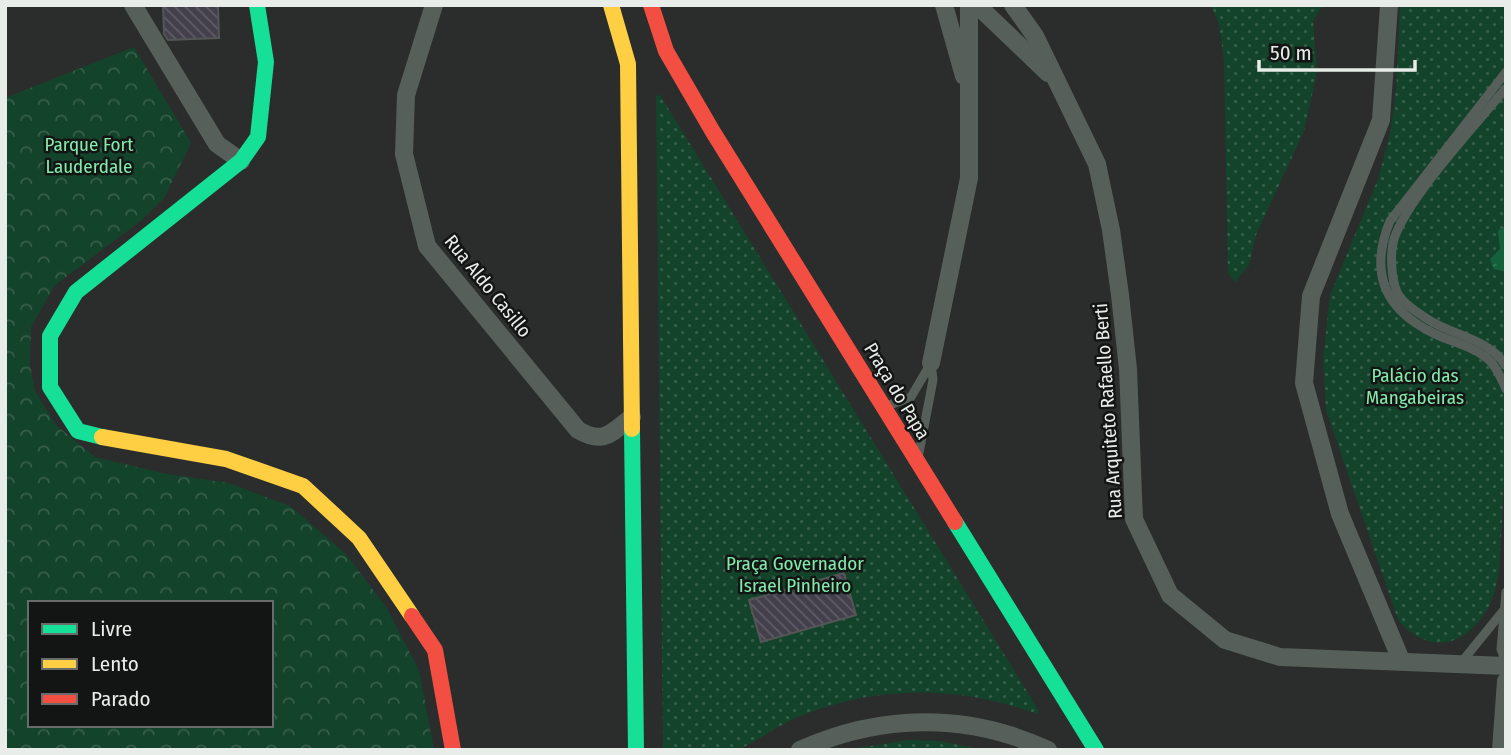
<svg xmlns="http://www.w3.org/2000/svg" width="1511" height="755" font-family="'Fira Sans Condensed',sans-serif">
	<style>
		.grass { fill: url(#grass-dots) }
		.forest { fill: url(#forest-crowns); fill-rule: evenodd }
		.water { fill: url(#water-ripples) }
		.building { fill: url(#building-back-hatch); stroke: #545656; stroke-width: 2 }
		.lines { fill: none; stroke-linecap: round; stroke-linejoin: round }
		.lane { stroke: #565f5a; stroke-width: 9 }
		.street { stroke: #565f5a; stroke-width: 18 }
		.fast { stroke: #16e098; stroke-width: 16 }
		.slow { stroke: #ffcf43; stroke-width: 16 }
		.jam { stroke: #f24e42; stroke-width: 16 }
		.labels { text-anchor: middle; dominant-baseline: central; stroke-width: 5; stroke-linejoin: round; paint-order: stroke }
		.park-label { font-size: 19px; fill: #82ebac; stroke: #131514 }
		.street-label { font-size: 19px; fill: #e9edea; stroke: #131514 }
	</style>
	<defs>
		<pattern id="grass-dots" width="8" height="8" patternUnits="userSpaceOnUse" patternTransform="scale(1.75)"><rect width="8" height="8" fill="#14432b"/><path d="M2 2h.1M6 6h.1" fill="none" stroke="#365e4a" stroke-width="1.8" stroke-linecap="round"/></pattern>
		<pattern id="forest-crowns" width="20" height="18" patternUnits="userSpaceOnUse" patternTransform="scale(1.75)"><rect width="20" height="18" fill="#14432b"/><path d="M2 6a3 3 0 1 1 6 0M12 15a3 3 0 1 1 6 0" fill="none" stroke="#365e4a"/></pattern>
		<pattern id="water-ripples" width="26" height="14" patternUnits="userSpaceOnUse" patternTransform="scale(1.75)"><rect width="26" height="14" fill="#12613a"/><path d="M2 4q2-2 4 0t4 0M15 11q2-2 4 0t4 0" fill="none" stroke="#347857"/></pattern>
		<pattern id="building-back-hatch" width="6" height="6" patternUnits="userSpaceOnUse" patternTransform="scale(1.75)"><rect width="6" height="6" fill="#43404c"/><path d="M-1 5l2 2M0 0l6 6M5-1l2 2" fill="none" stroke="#5e5c66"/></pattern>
	</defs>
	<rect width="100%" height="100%" fill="#2a2d2b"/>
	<g class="grass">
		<path d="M1211,5H1328L1321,8L1313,21L1317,72L1304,131L1256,235L1249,265L1235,282L1228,273L1224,62L1219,24Z"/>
		<path d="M1400,5H1506C1506,135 1506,264 1506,393C1506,442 1504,489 1501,536C1500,555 1500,576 1494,594C1477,641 1434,662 1398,620L1326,410L1323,360L1330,295L1378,179L1390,134L1396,89Z"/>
		<path d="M660,95L1039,711L1037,714C958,685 876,685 798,717C784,722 744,749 737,750C714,754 686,750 663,750L656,96Z"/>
		<path d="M909,740L939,741L986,750H845Z"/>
	</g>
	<path class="forest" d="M134,47L191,143L164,198L142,220L55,285L31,327L30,366L35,391L56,425L95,457L167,474L229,483L290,506L346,554L386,607L419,670L434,750H5V98ZM30,603H271V725H30Z"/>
	<path class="water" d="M1506,225V272L1494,269L1490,259L1500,249L1498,231Z"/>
	<g class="building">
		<path d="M163,5H218L219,38L168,40L164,34Z"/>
		<path d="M844,573L856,615L761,642L749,600Z"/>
	</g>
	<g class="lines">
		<g class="lane">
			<path d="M1506,72L1390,221C1367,277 1388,314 1442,337C1457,343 1478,349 1490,361C1498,369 1501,379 1506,389"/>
			<path d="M1506,88C1476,125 1408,197 1394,239C1390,253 1391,278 1397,292C1403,304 1418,313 1429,320C1454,336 1490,339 1506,366"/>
			<path d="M887,406L911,397L931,363L933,380L919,453"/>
			<path d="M1506,592L1501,649L1506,663"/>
			<path d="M1460,664L1503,611"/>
		</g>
		<g class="street">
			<path d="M133,5L217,144L241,161"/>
			<path d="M434,5L406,95L404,154L427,246L578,430C604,445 611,433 632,417"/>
			<path d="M944,5L964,76"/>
			<path d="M977,5L1048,73"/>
			<path d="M1013,5L1035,36L1097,164L1111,230L1120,295L1128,369L1134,519L1170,595L1225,640L1280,657L1506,666"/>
			<path d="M1389,5L1381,120L1311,296L1304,383L1340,514L1401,660"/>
			<path d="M931,363L969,178V5"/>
			<path d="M800,750C880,714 967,712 1048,750"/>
			<path d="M1501,750L1506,681"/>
		</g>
		<g class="fast">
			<path d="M632,429L636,750"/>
			<path d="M102,437L78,431L50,387V336L76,292L241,161L258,137L266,62L257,5"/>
			<path d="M955,522L1096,750"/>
		</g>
		<g class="slow">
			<path d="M611,5L628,64L632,429"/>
			<path d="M102,437L226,459L303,486L359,538L412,616"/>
		</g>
		<g class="jam">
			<path d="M651,5L666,51L713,132L955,522"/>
			<path d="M412,616L435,650L453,750"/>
		</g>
	</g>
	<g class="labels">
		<g class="park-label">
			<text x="89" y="144">Parque Fort<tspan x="89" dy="22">Lauderdale</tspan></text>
			<text x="1415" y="375">Palácio das<tspan x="1415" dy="22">Mangabeiras</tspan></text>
			<text x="795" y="563">Praça Governador<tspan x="795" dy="22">Israel Pinheiro</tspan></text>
		</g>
		<g class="street-label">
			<text transform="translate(488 286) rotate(51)">Rua Aldo Casillo</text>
			<text transform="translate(897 391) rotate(59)">Praça do Papa</text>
			<text transform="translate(1108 411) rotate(-94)">Rua Arquiteto Rafaello Berti</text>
		</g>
	</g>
	<rect width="1511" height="755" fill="none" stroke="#e9edea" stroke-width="14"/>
	<rect x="28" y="601" width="245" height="126" fill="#131514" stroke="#696b6a" stroke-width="2"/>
	<rect x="42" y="624" width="35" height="10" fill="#16e098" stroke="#696b6a" stroke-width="2"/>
	<text x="91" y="636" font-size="21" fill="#e9edea">Livre</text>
	<rect x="42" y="659" width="35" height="10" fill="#ffcf43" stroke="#696b6a" stroke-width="2"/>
	<text x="91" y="671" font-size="21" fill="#e9edea">Lento</text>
	<rect x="42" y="694" width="35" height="10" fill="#f24e42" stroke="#696b6a" stroke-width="2"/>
	<text x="91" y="706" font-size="21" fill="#e9edea">Parado</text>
	<path d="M1259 60v10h156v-10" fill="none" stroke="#e9edea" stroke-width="3.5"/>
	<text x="1270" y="60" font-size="21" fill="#e9edea" stroke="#131514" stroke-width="5" paint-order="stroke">50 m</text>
</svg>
